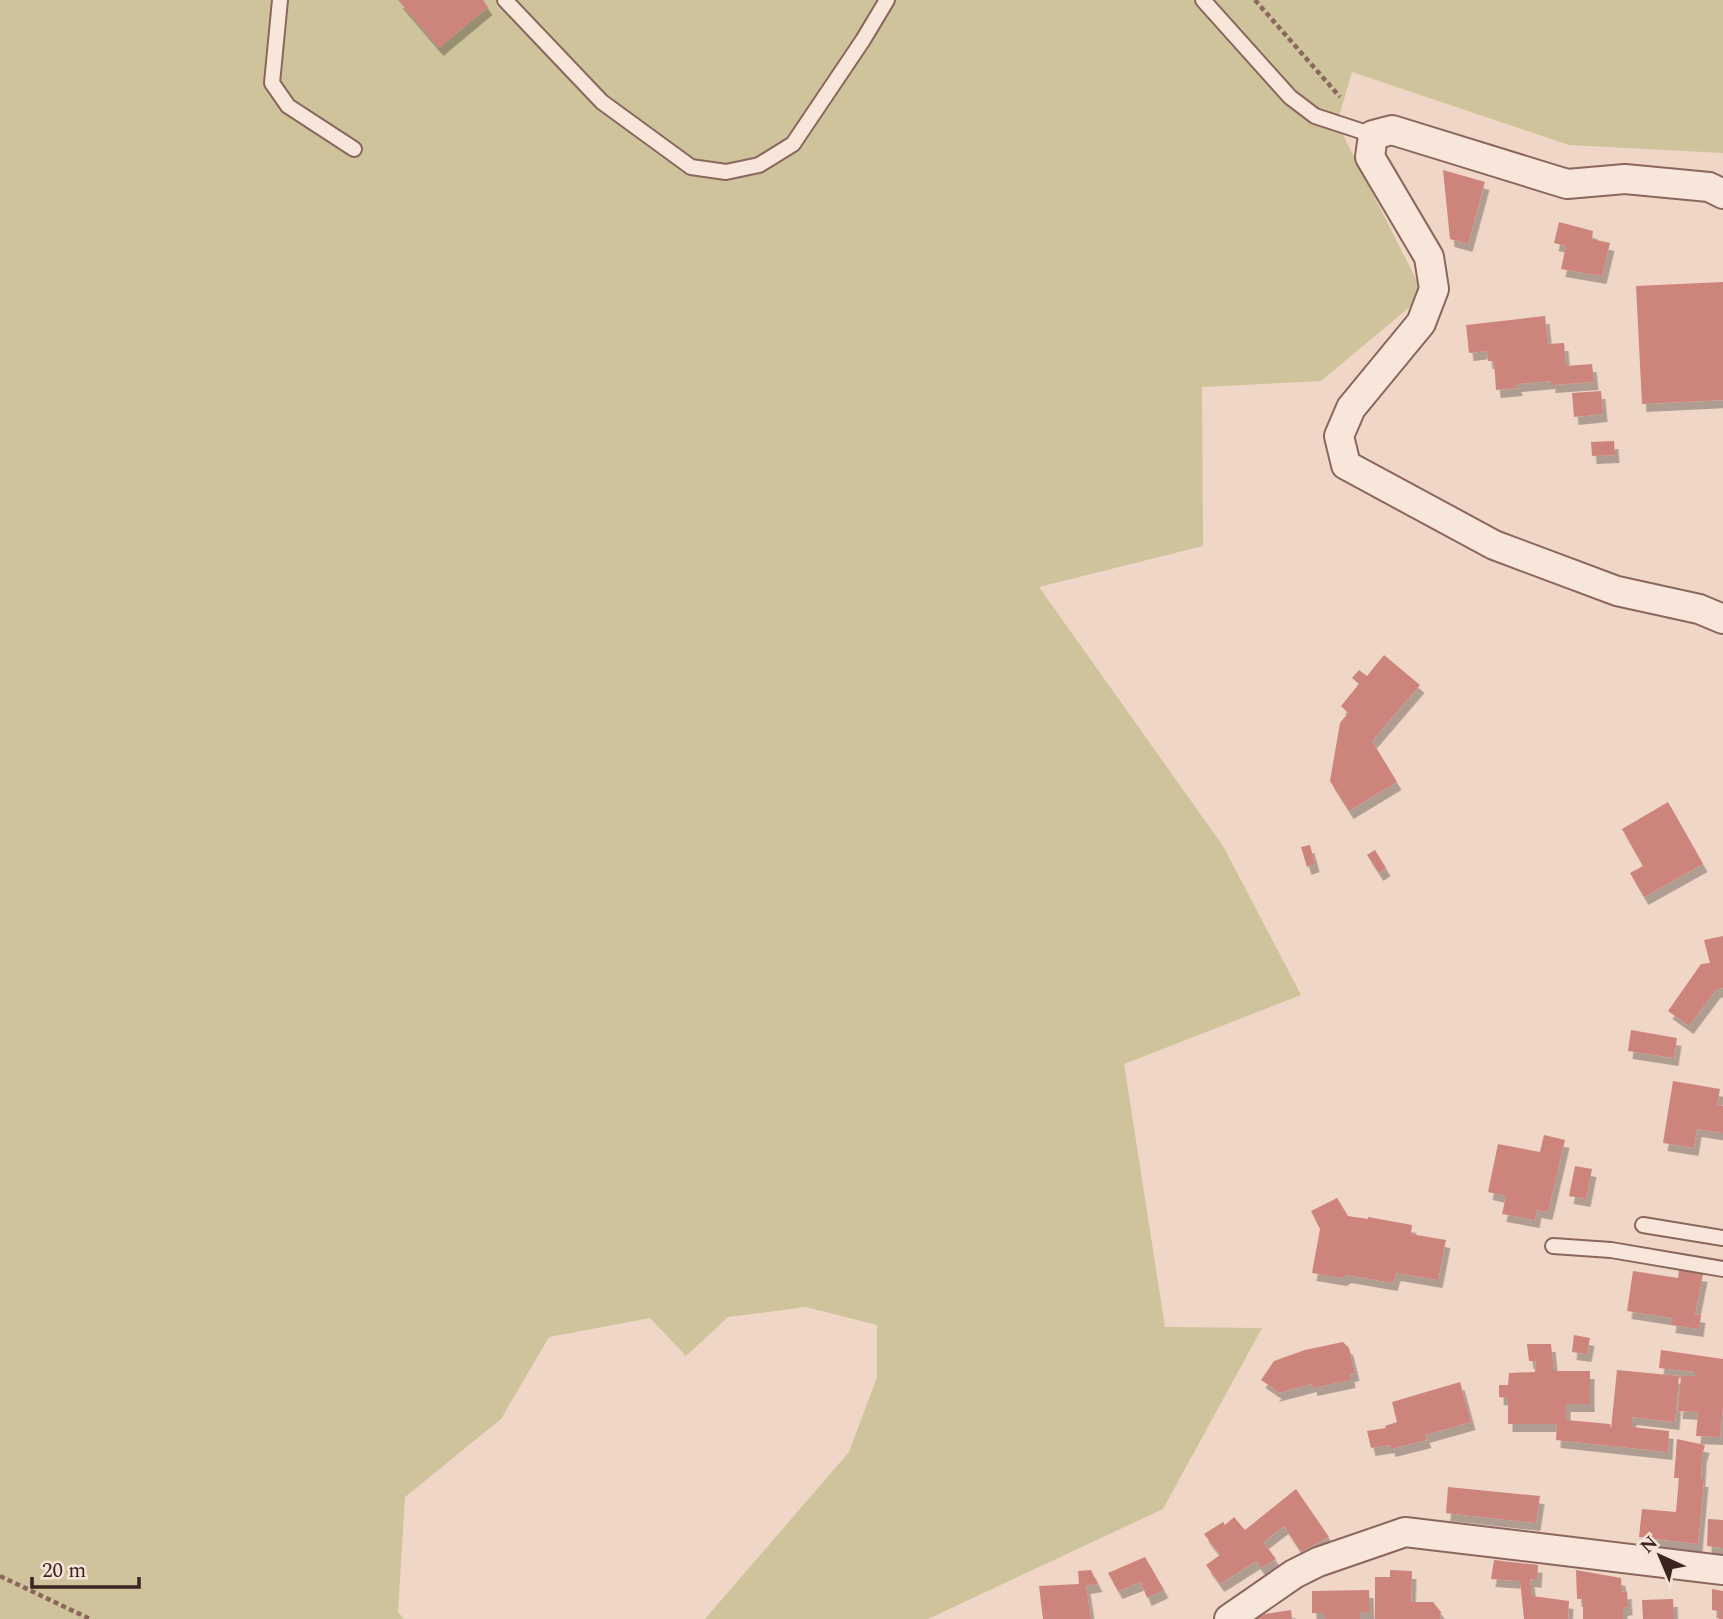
<svg xmlns="http://www.w3.org/2000/svg" width="1723" height="1619" font-family="Spectral,serif">
	<style>
		.green { fill: #cec39a }
		.building { fill: #cd847c; filter: url(#shadow) }
		.lines { fill: none; stroke-linecap: round; stroke-linejoin: round }
		.service-casing { stroke: #8b665c; stroke-width: 18 }
		.minor-casing { stroke: #8b665c; stroke-width: 32 }
		.path { stroke: #8b665c; stroke-width: 4.5; stroke-dasharray: 5 3.5; stroke-linecap: butt }
		.service { stroke: #f9e6db; stroke-width: 14 }
		.minor { stroke: #f9e6db; stroke-width: 28 }
	</style>
	<defs>
		<filter id="shadow"><feDropShadow dx="4.5" dy="8" stdDeviation="0" flood-color="#0004"/></filter>
	</defs>
	<rect width="100%" height="100%" fill="#efd6c7"/>
	<path class="green" d="M0,0H1723V153L1569,145L1352,72L1337,123L1424,295L1321,381L1202,387L1203,546L1039,587L1223,846L1301,995L1124,1064L1165,1327L1262,1328L1163,1509L928,1619H705L849,1452L877,1377V1325L806,1307L728,1317L686,1356L650,1318L549,1337L501,1419L405,1497L398,1612L404,1619H0Z"/>
	<g class="building">
		<path d="M398,0H483L488,7L439,48Z"/>
		<path d="M1443,170L1485,182L1468,244L1450,239Z"/>
		<path d="M1559,222L1593,231L1592,239L1610,243L1602,276L1561,269L1566,246L1554,243Z"/>
		<path d="M1723,282V400L1642,404L1636,286Z"/>
		<path d="M1545,316L1548,344L1564,343L1566,366L1592,364L1594,382L1551,385V381L1517,384L1518,388L1496,390L1494,361H1488L1487,351L1469,353L1466,325Z"/>
		<path d="M1601,391L1603,414L1574,417L1572,393Z"/>
		<path d="M1614,441L1615,455L1592,456L1591,442Z"/>
		<path d="M1384,655L1420,685L1372,741L1397,782L1349,811L1330,781L1340,723L1348,713L1341,706L1359,684L1352,678L1359,670L1367,676Z"/>
		<path d="M1668,802L1703,864L1644,897L1630,873L1643,866L1622,829Z"/>
		<path d="M1310,845L1315,864L1307,867L1301,847Z"/>
		<path d="M1375,850L1386,868L1379,873L1367,855Z"/>
		<path d="M1723,936V988L1716,990L1689,1026L1668,1011L1701,964L1710,963L1704,940Z"/>
		<path d="M1631,1030L1677,1038L1674,1058L1628,1051Z"/>
		<path d="M1673,1081L1720,1089L1717,1105L1723,1106V1133L1697,1129L1694,1148L1663,1143Z"/>
		<path d="M1544,1135L1565,1140L1548,1212L1537,1210L1535,1220L1502,1214L1506,1196L1488,1192L1498,1144L1540,1152Z"/>
		<path d="M1575,1166L1592,1169L1586,1199L1569,1196Z"/>
		<path d="M1337,1198L1348,1216L1368,1219V1217L1412,1225L1411,1234L1446,1240L1438,1280L1396,1273L1393,1283L1347,1275L1342,1278L1312,1273L1320,1229L1311,1211Z"/>
		<path d="M1679,1270L1703,1274L1695,1314L1701,1315L1699,1329L1671,1325L1672,1318L1627,1311L1633,1271L1678,1278Z"/>
		<path d="M1574,1335L1590,1338L1587,1354L1572,1352Z"/>
		<path d="M1343,1342L1349,1348L1355,1373L1350,1374L1351,1380L1313,1388L1312,1384L1274,1394L1277,1391L1261,1380L1274,1361L1305,1350Z"/>
		<path d="M1527,1344H1551L1554,1371H1590V1404H1566V1420L1610,1424L1611,1429L1617,1370L1679,1376L1675,1422L1632,1417V1427L1669,1431L1668,1452L1556,1440L1557,1424H1508V1398L1499,1397V1385H1508L1509,1373L1535,1372L1536,1361H1529Z"/>
		<path d="M1661,1350L1723,1359V1406L1720,1437L1696,1436L1698,1412L1678,1411L1681,1376H1695V1372L1659,1368Z"/>
		<path d="M1460,1382L1471,1422L1425,1435L1427,1440L1391,1449L1390,1445L1371,1448L1367,1431L1386,1428L1385,1426L1397,1422L1392,1402Z"/>
		<path d="M1677,1439L1705,1445L1702,1456L1701,1479H1704L1698,1544L1639,1537L1642,1509L1676,1512L1679,1478H1674Z"/>
		<path d="M1448,1487L1540,1496L1536,1523L1446,1513Z"/>
		<path d="M1296,1489L1329,1537L1301,1552L1284,1526L1263,1542L1276,1559L1261,1568L1256,1561L1220,1584L1206,1565L1220,1555L1204,1534L1223,1522L1225,1525L1234,1517L1245,1530Z"/>
		<path d="M1708,1519L1723,1520V1548L1707,1546Z"/>
		<path d="M1145,1557L1164,1590L1147,1598L1141,1582L1118,1591L1108,1573Z"/>
		<path d="M1494,1560L1538,1565L1537,1580L1530,1579L1532,1596L1569,1601L1568,1619H1524L1520,1581L1491,1579Z"/>
		<path d="M1091,1570L1098,1584L1086,1586L1091,1619H1043L1039,1586L1079,1584L1078,1571Z"/>
		<path d="M1390,1570L1412,1571L1411,1602H1433L1441,1612L1440,1619H1375V1577H1390Z"/>
		<path d="M1576,1570L1621,1578L1622,1592L1627,1591L1628,1607L1623,1608V1619H1583V1599H1577Z"/>
		<path d="M1712,1589L1723,1591V1619H1719V1611L1712,1610Z"/>
		<path d="M1369,1590L1370,1612H1360V1619H1325V1613H1312V1591Z"/>
		<path d="M1673,1599L1674,1619H1643L1642,1600Z"/>
		<path d="M1291,1610L1292,1619H1254L1265,1614Z"/>
	</g>
	<g class="lines">
		<g class="service-casing">
			<g id="service">
				<path d="M280,0L272,83L288,106L354,149"/>
				<path d="M505,0L602,102L691,167L726,172L759,165L793,144L863,40L887,0"/>
				<path d="M1203,0L1290,97L1315,116L1373,135"/>
				<path d="M1643,1225L1723,1238"/>
				<path d="M1553,1246L1611,1250L1723,1269"/>
			</g>
		</g>
		<g class="minor-casing">
			<g id="minor">
				<path d="M1723,194L1709,187L1625,179L1567,184L1392,130L1373,135L1370,157L1429,257L1434,289L1421,323L1351,408L1339,436L1346,465L1494,545L1617,591L1699,609L1723,619"/>
				<path d="M1229,1619L1294,1574L1318,1562L1405,1532L1723,1570"/>
			</g>
		</g>
		<g class="path">
			<path d="M1255,0L1340,97"/>
			<path d="M0,1576L90,1619"/>
		</g>
		<use href="#service" class="service"/>
		<use href="#minor" class="minor"/>
	</g>
	<g transform="translate(1660 1556) rotate(316)" stroke="#f6e3d7" stroke-width="5" paint-order="stroke">
	<path d="M0-5L12 26L0 18L-12 26Z" fill="#3b2420"/>
	<text y="-10" font-size="19" font-weight="bold" text-anchor="middle" fill="#3b2420">N</text>
	</g>
	<path d="M32 1577v10h107v-10" fill="none" stroke="#3b2420" stroke-width="3.5"/>
	<text x="42" y="1577" font-size="21" fill="#3b2420" stroke="#f6e3d7" stroke-width="5" paint-order="stroke">20 m</text>
</svg>
